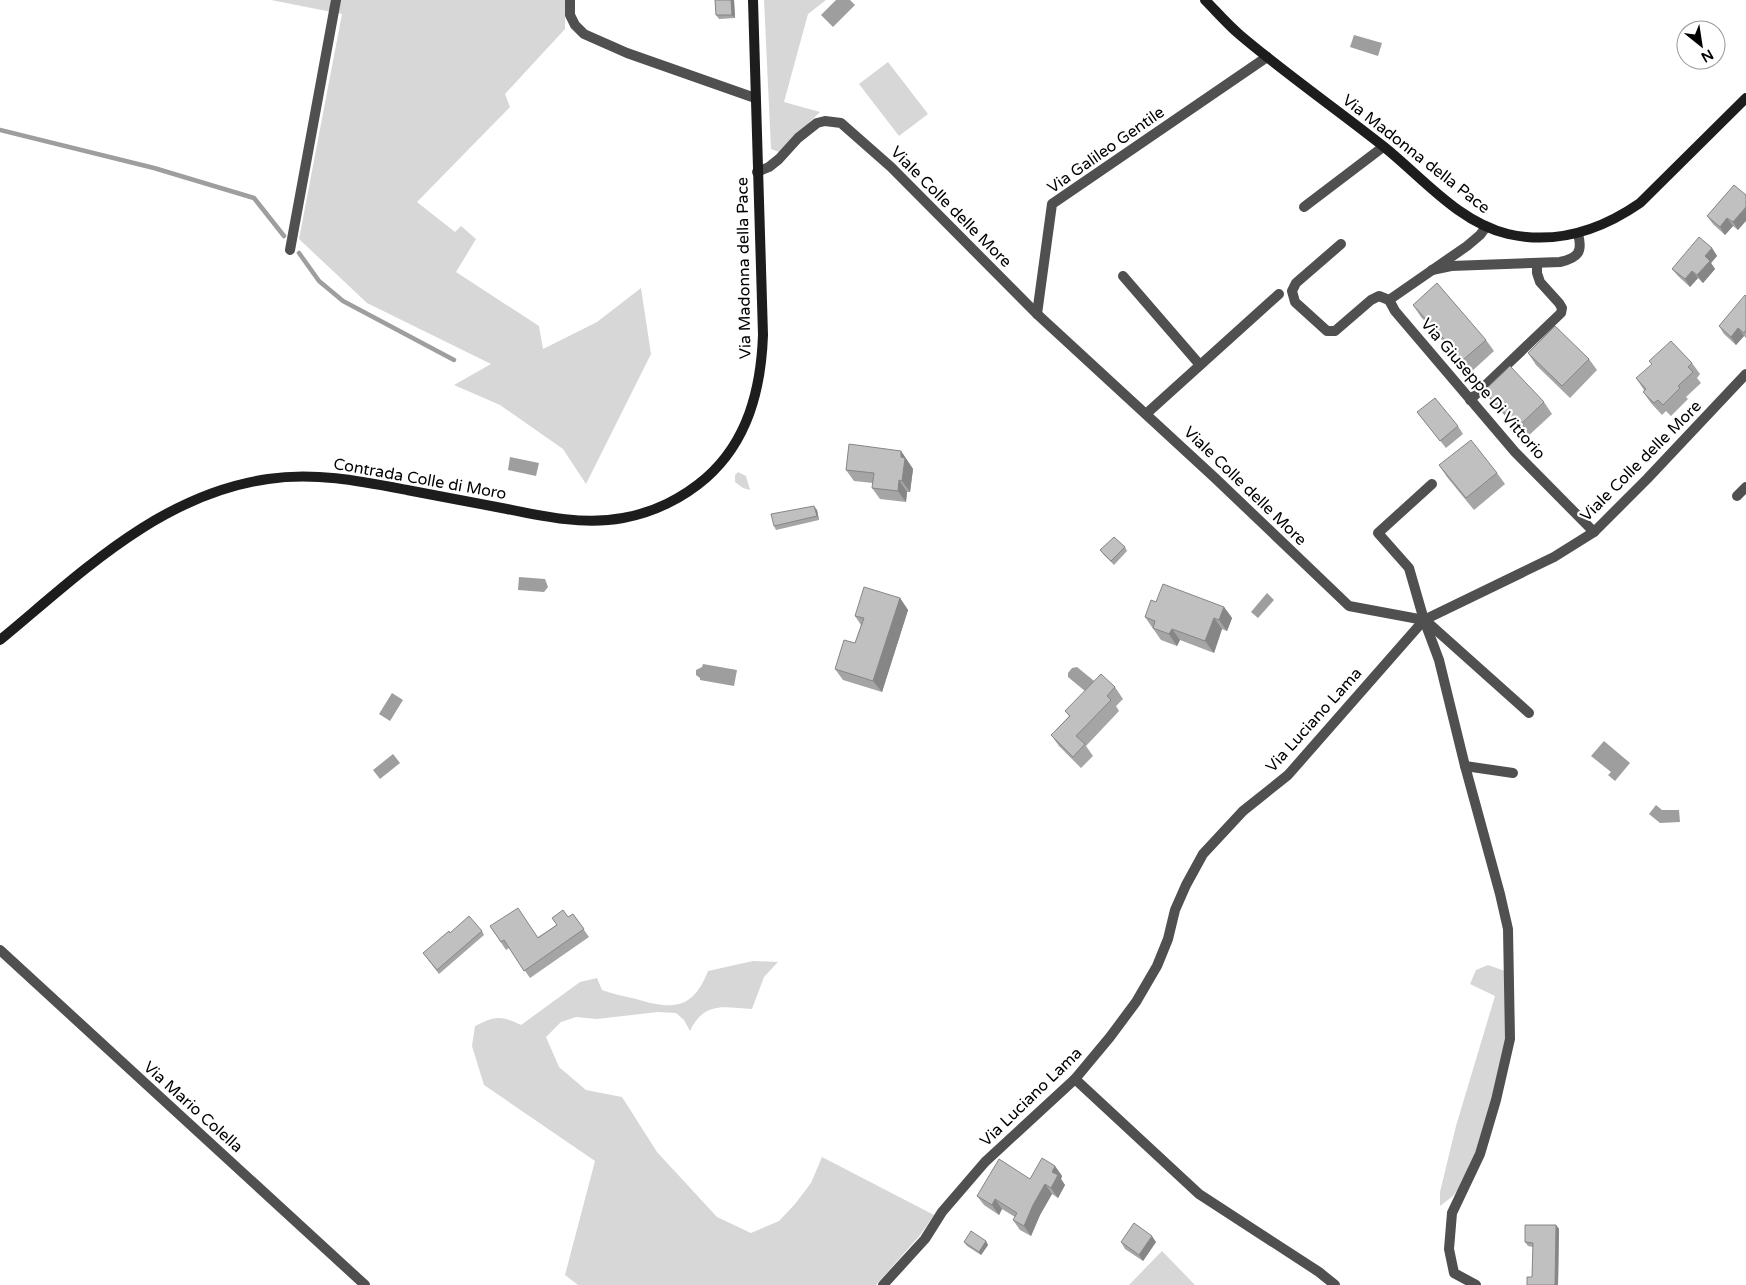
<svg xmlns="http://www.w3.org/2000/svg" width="1746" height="1285" font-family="'Varela Round',sans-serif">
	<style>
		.green { fill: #d7d7d7 }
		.water { fill: #9e9e9e }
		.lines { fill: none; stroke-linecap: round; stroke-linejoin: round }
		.stream { stroke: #9e9e9e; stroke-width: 4.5 }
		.street { stroke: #505050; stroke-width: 10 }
		.secondary { stroke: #1d1d1d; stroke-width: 10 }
		.wall { fill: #a5a5a5 }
		.shaded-wall { fill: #868686 }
		.building { fill: #c0c0c0; stroke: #868686 }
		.labels { text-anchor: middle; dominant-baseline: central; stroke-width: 4.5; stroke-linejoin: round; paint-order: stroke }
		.street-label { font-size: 16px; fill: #000; stroke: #fff }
	</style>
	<rect width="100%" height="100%" fill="#fff"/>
	<g class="green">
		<path d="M271,0H565V29L505,94L510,107L417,202L455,232L461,226L476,239L456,272L539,326L543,349L597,322L641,288L651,354L586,484L563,449L500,405L454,385L491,364L367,303L299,239L342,14Z"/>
		<path d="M764,0H826L808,14L784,102L820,112L779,152L771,149Z"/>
		<path d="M888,62L928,114L899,136L859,84Z"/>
		<path d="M738,472L746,476L750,490L743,488L735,482V475Z"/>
		<path d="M753,961L778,962L764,977L752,1009C724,1007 704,1001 690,1031L684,1020L676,1013L658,1012L597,1019L576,1017L561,1022L546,1037L559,1067L586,1090L622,1097L657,1152L717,1217L751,1233L779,1221L795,1204L811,1183L822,1157L934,1215L921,1234L876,1285H578L565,1275L595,1161L484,1085L472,1046L475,1026C495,1016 500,1015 521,1025L580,982L597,978L602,990C613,994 624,996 636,999C672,1010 693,1010 708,971Z"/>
		<path d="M1488,965L1505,971L1508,1040L1488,1123L1464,1181L1453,1196L1440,1206V1192L1456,1126L1495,996L1470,984L1476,970Z"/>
		<path d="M1162,1251L1195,1285H1129Z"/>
	</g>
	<g class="water">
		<path d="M836,0H850L855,5L833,27L821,15Z"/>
		<path d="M1354,35L1382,43L1378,56L1350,47Z"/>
		<path d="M510,457L539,463L536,476L508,470Z"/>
		<path d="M519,577L545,579L548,587L544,592L518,590Z"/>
		<path d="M1267,593L1274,600L1258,618L1251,612Z"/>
		<path d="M703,664L737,670L734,686L700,680V678L696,675V670L702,667Z"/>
		<path d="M1077,667L1099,685L1091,696L1068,677V673L1072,668Z"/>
		<path d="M392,693L403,700L390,721L379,714Z"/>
		<path d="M1604,741L1630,763L1615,781L1608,775L1611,772L1591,756Z"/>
		<path d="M393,754L400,763L380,779L373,770Z"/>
		<path d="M1656,805L1662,810H1679L1680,822L1660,823L1649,814Z"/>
	</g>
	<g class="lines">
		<g class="stream">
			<path d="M0,130L154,168L254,198L284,236"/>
			<path d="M299,253L319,281L343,301L454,360"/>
		</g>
		<g class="street">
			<path d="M570,0V15L575,25L584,34L627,53L755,98"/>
			<path d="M757,172L769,167L779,159L798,138L817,123L825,121L841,123L891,167L1037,314L1215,478L1349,606L1424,620L1554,557L1594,532L1647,479L1746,374"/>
			<path d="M1304,207L1383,147"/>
			<path d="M1341,244L1296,283L1292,291L1295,302L1327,331H1335L1371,300L1379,296L1389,300"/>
			<path d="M290,250L336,0"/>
			<path d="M1432,270L1451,266L1560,262C1578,258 1583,252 1578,234"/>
			<path d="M1123,276L1200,365"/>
			<path d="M1389,300L1395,311L1515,452L1594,532"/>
			<path d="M1389,300L1467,246L1480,235L1486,227"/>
			<path d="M1037,314L1052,204L1267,57"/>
			<path d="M1470,400L1561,313L1562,308L1559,303L1540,282L1537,273V263"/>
			<path d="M1146,414L1279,294"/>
			<path d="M1432,484L1378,533L1409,568L1424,620L1439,660L1465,766L1500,894L1508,929L1510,1039L1496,1100L1480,1154L1452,1213L1449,1249L1454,1273L1476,1285"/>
			<path d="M1737,496L1746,487"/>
			<path d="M1425,620L1529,713"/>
			<path d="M1465,766L1513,773"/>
			<path d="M0,950L365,1285"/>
			<path d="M1075,1079L1199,1194L1319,1272L1335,1285"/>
			<path d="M883,1285L925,1239L942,1212L985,1162L1075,1079L1110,1037L1136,1002L1157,966L1168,939L1175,910L1186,885L1203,854L1243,811L1288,775L1424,620"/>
		</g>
		<g class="secondary">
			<path d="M1205,0C1216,11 1227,24 1240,35C1286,74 1335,108 1383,146C1422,177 1458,222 1508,234C1557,245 1601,230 1640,203L1746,98"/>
			<path d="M0,640C80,574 160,494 268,479C315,472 360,481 407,490C440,496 474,503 507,509C545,517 585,525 623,518C653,513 683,498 706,478C748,441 761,389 763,335L753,0"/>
		</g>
	</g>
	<g class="wall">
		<path d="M715,0H734L735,18L719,19L716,15Z"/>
		<path d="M1746,195L1738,230L1733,226L1725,235L1713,224L1707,216Z"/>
		<path d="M1712,248L1717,256L1711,263L1715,269L1703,283L1698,278L1690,287L1678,276L1672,269Z"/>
		<path d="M1746,296V338L1744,336L1736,345L1724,334L1719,326Z"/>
		<path d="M1413,305L1486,340L1494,351L1471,372L1421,317Z"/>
		<path d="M1528,353L1589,359L1597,370L1570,398L1536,365Z"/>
		<path d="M1692,363L1700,374L1697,378L1701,383L1686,397L1688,399L1671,416L1666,411L1662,415L1651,403L1643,392L1644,390L1636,378Z"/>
		<path d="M1484,391L1544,402L1552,414L1526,438L1492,402Z"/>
		<path d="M1417,412L1458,426L1463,434L1446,448Z"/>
		<path d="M901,451L913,469L910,492H907L906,502L880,499L872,488L873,483L854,481L846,470Z"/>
		<path d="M1439,465L1497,473L1505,484L1474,510L1447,477Z"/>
		<path d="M817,510L819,520L776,530L774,526Z"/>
		<path d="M1125,547L1127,551L1114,565L1103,554L1100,550Z"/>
		<path d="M900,598L908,610L882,692L843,680L835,669L855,643L861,625L855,616Z"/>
		<path d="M1156,602L1224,607L1232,618L1227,631L1222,629L1214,653L1180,640L1177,646L1161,640L1145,617Z"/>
		<path d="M1115,687L1123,699L1116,706L1119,711L1086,746L1093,756L1081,768L1059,746L1051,735L1069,716L1065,711Z"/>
		<path d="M573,914L589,937L530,978L509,948L506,950L490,926L538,937Z"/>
		<path d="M482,931L484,935L439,974L423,953Z"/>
		<path d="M1055,1166L1062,1176L1061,1179L1065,1185L1058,1198L1052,1194L1040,1215L1031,1236L1020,1230L1013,1220L1015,1217L1002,1209L999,1215L984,1205L977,1196L1030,1179Z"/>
		<path d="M1556,1225L1559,1229L1558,1285H1527L1532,1277L1533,1247L1528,1246L1525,1242Z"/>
		<path d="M986,1241L988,1245L981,1255L967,1246L964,1242Z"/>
		<path d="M1121,1242H1156L1143,1261L1125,1249Z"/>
	</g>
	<g class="shaded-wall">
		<path d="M731,0H734L735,18L732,15Z"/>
		<path d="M1746,207V221L1738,230L1733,222Z"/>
		<path d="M1727,218L1733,226L1725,235L1720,227Z"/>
		<path d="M1712,248L1717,256L1711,263L1715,269L1703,283L1697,275L1705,256Z"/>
		<path d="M1692,271L1698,278L1690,287L1685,279Z"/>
		<path d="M1738,328L1744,336L1736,345L1731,337Z"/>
		<path d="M901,451L913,469L910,492L902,481L901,457Z"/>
		<path d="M899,480L907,492L906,502L898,491Z"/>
		<path d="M814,506L817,510L819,520L817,516Z"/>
		<path d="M900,598L908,610L882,692L873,681Z"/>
		<path d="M1224,607L1232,618L1227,631L1219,620Z"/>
		<path d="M1214,618L1222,629L1214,653L1205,641Z"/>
		<path d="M1172,629L1180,640L1177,646L1169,634Z"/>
		<path d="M1055,1166L1062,1176L1061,1179L1065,1185L1058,1198L1051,1188L1052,1172Z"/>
		<path d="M1045,1184L1052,1194L1040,1215L1031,1236L1024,1226L1033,1205Z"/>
		<path d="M995,1199L1002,1209L999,1215L992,1205Z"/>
		<path d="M1556,1225L1559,1229L1558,1285H1555Z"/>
		<path d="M1152,1236L1156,1242L1143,1261L1139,1255Z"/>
		<path d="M986,1241L988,1245L981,1255L979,1252Z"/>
	</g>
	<g class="building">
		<path d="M715,0H731L732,15H716Z"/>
		<path d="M1734,185L1746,195V207L1733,222L1727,218L1720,227L1707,216Z"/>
		<path d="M1699,237L1712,248L1705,256L1710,261L1697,275L1692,271L1685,279L1672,269Z"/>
		<path d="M1437,283L1486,340L1463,360L1413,305Z"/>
		<path d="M1745,295L1746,296V330L1744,333L1738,328L1731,337L1719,326Z"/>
		<path d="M1555,326L1589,359L1562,386L1528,353Z"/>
		<path d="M1671,341L1692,363L1688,367L1693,372L1678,386L1680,388L1663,405L1658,400L1654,403L1643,392L1646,389L1636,378L1652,364L1649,361Z"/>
		<path d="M1510,366L1544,402L1518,427L1484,391Z"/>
		<path d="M1435,398L1458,426L1440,441L1417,412Z"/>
		<path d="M1471,440L1497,473L1466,498L1439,465Z"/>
		<path d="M849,444L901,451V457L905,458L902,481L899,480L898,491L872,488L874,473L846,470Z"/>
		<path d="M814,506L817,516L774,526L771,514Z"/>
		<path d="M1114,537L1125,547L1111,561L1100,550Z"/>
		<path d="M1163,584L1224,607L1219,620L1214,618L1205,641L1172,629L1169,634L1153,628L1155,621L1145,617L1151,600L1156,602Z"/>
		<path d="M864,587L900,598L873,681L835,669L844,640L855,643L864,618L855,616Z"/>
		<path d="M1101,674L1115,687L1107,696L1111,700L1076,736L1085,744L1073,757L1051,735L1070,716L1065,711Z"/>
		<path d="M518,908L538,938L557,925L552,918L563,910L568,917L573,914L584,929L524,971L504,940L501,942L490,926Z"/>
		<path d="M469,916L482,931L437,970L423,953L449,931L450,933Z"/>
		<path d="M1042,1158L1055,1166L1052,1172L1058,1175L1051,1188L1045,1184L1033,1205L1024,1226L1013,1220L1017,1213L995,1199L992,1205L977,1196L999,1159L1030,1179Z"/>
		<path d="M1134,1223L1152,1236L1139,1255L1121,1242Z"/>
		<path d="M1525,1225H1556L1555,1285H1527V1277H1532L1533,1243L1525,1242Z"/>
		<path d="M971,1231L986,1241L979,1252L964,1242Z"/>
	</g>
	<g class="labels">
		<g class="street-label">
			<text transform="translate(1106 150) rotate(-35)">Via Galileo Gentile</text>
			<text transform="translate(1416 154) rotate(38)">Via Madonna della Pace</text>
			<text transform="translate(951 207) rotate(45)">Viale Colle delle More</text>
			<text transform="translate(744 268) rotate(-91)">Via Madonna della Pace</text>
			<text transform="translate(1483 389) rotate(49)">Via Giuseppe Di Vittorio</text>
			<text transform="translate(1641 461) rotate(-45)">Viale Colle delle More</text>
			<text transform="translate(420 479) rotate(10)">Contrada Colle di Moro</text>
			<text transform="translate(1245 486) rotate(44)">Viale Colle delle More</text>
			<text transform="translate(1314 720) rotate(-48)">Via Luciano Lama</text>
			<text transform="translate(1031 1097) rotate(-44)">Via Luciano Lama</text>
			<text transform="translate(193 1107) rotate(42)">Via Mario Colella</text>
		</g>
	</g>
	<g transform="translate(1701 45) rotate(150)"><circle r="24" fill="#ffffff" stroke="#999999"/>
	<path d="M0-4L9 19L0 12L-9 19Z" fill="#000000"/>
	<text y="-8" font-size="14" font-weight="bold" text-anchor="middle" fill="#000000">N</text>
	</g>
</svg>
